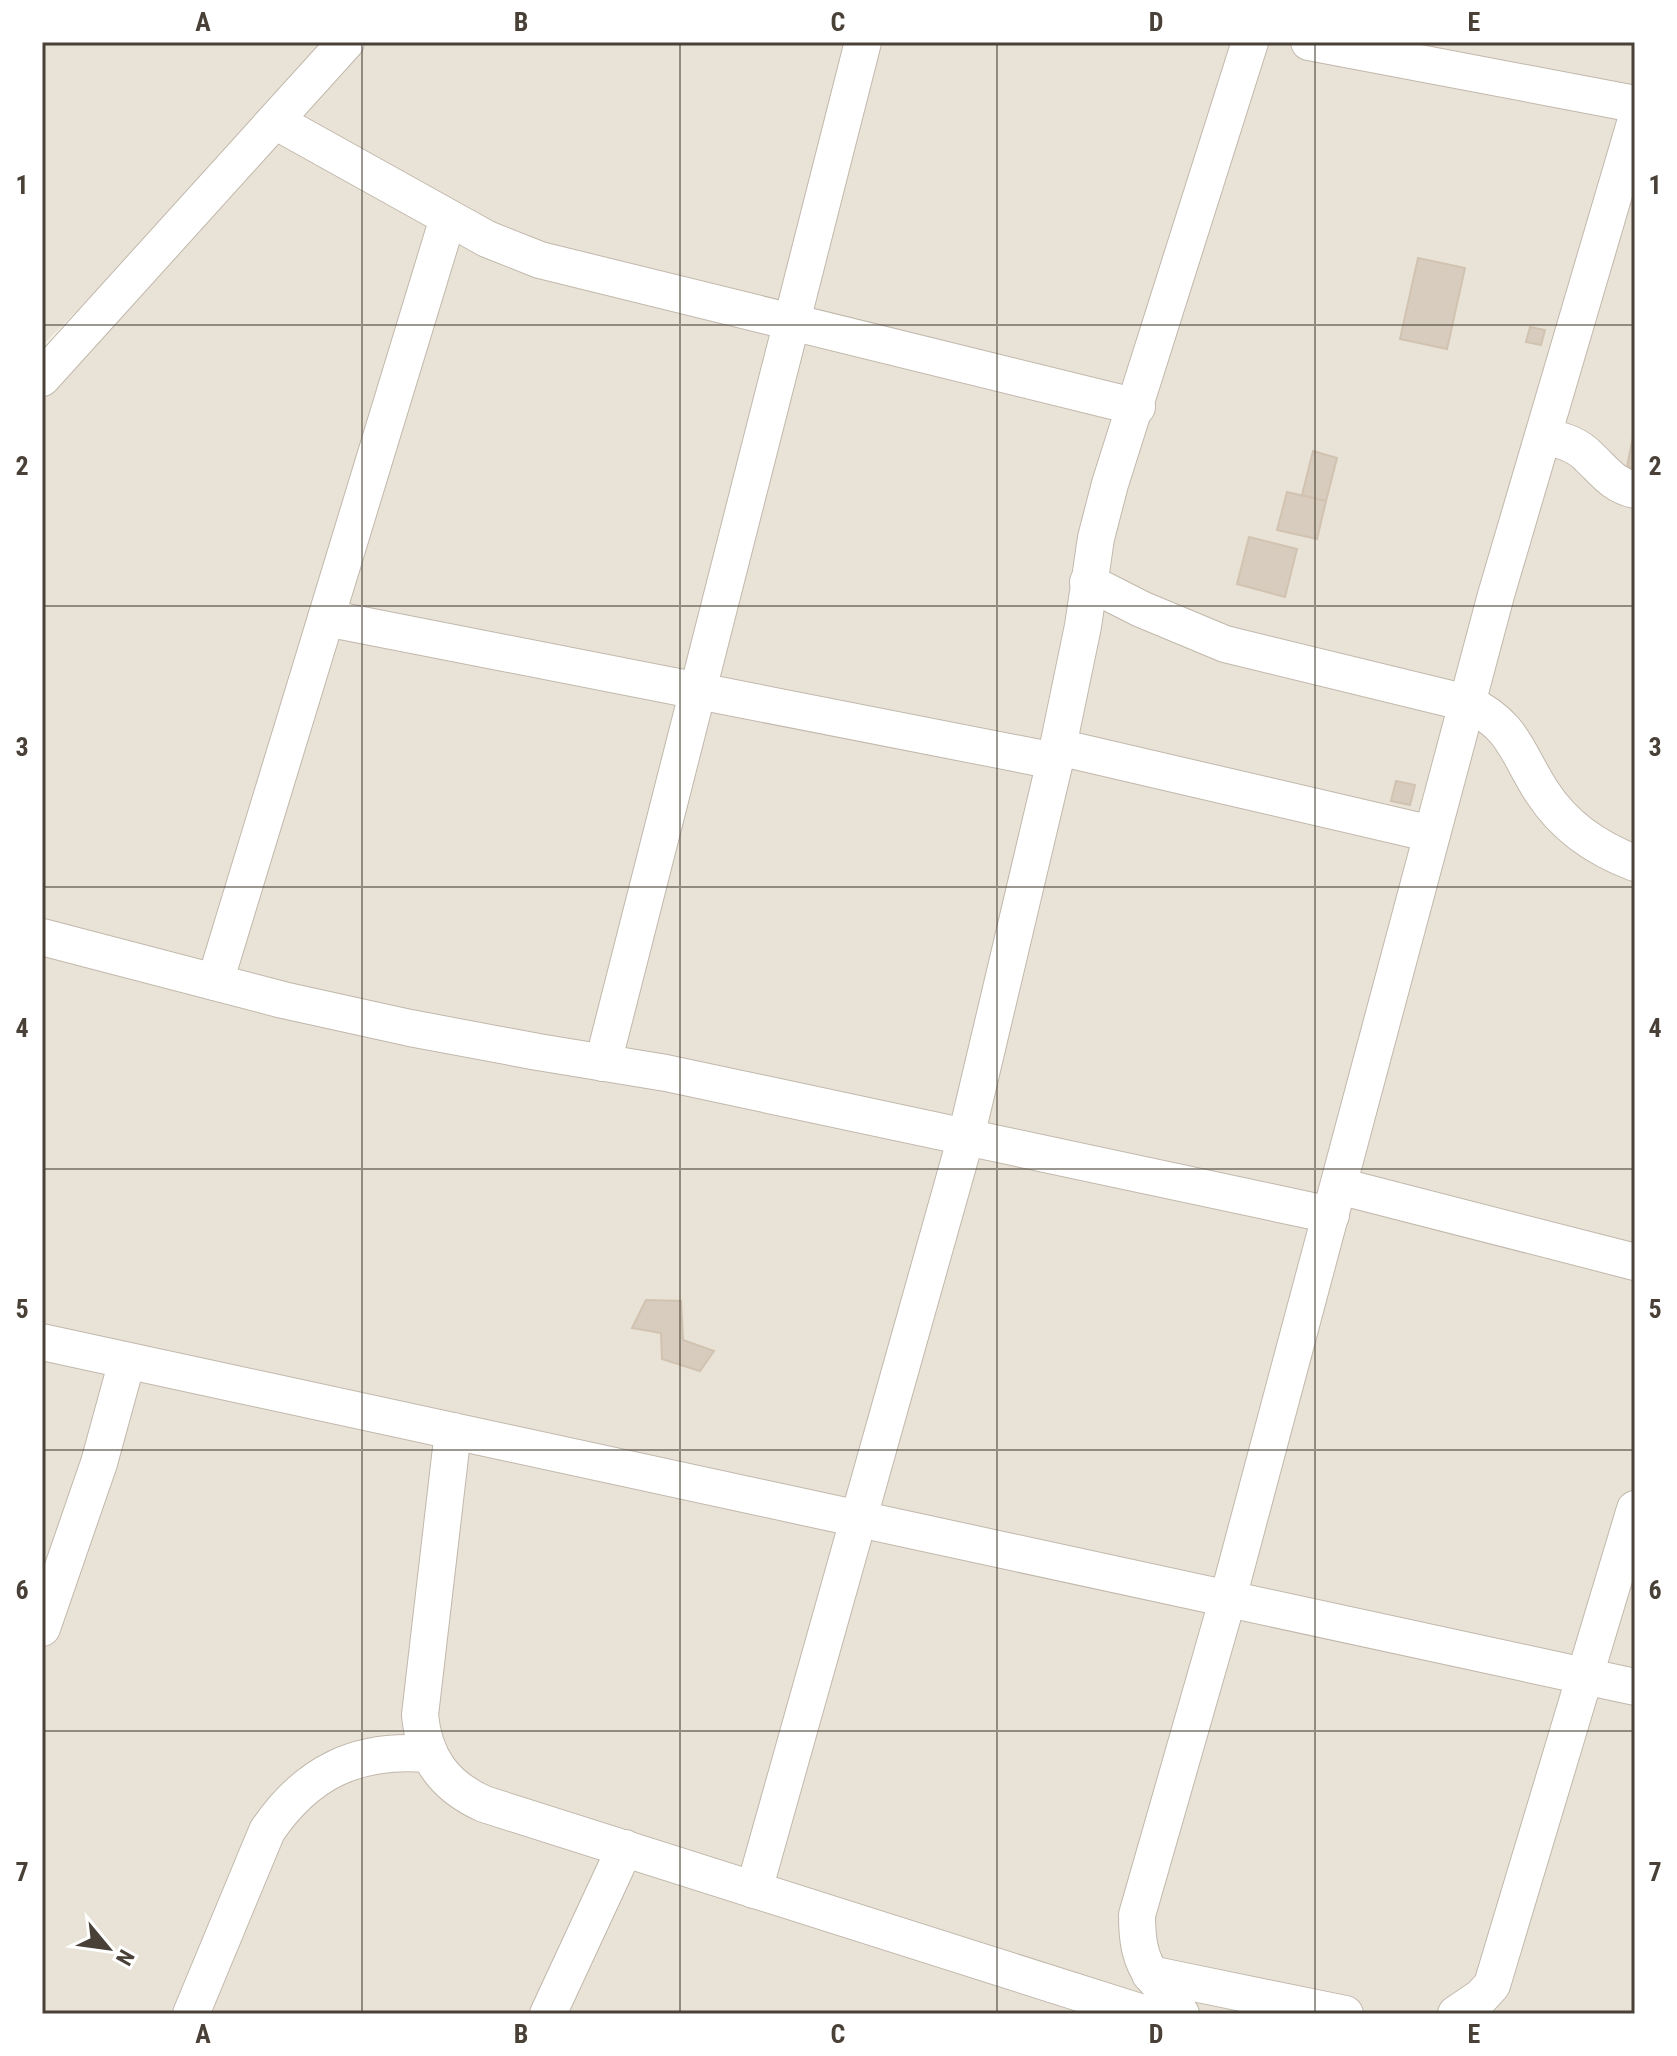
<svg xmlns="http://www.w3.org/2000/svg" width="1677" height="2056" font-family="'Roboto Condensed',sans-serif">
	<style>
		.residential { fill: #e9e2d7 }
		.building { fill: #d7ccbe; stroke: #d2c3b1; stroke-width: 2 }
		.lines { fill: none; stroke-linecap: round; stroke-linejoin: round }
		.street-casing { stroke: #c1b8ab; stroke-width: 38 }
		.street { stroke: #fff; stroke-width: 36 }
		.grid { fill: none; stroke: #494137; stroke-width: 2; stroke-opacity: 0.55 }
		.neatline { fill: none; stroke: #494137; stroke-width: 3 }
		.grid-label { font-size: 26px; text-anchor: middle; font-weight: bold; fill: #494137 }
	</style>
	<rect width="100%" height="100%" fill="#f5f1e9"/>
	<g class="residential">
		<path d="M42,42H343L42,346Z"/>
		<path d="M358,42H1635V2014H42V362Z"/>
	</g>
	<g class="building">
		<path d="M1418,258L1465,268L1447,349L1400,339Z"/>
		<path d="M1530,327L1545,330L1541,345L1526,342Z"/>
		<path d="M1635,427V468L1627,467Z"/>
		<path d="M1313,451L1337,458L1326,501L1302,495Z"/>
		<path d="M1287,492L1326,501L1317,539L1277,530Z"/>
		<path d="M1249,537L1297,549L1285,597L1237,584Z"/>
		<path d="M1396,781L1415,785L1410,805L1391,801Z"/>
		<path d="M646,1300L681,1301L683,1340L714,1351L700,1371L662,1359L661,1333L632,1328Z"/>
	</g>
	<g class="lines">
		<g class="street-casing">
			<g id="street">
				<path d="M1309,42L1635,104"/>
				<path d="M275,121L487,239L540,260L1137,407"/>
				<path d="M42,378L346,42"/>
				<path d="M1543,437C1560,439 1577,444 1589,457C1605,472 1613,485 1635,490"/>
				<path d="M1088,582L1141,609L1225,644L1467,703C1515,726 1516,752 1542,792C1564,826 1597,849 1635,863"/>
				<path d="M326,618L1055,761"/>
				<path d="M1058,747L1432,834"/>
				<path d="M42,937L283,1000L410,1028L538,1052L666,1073L1331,1215"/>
				<path d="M215,982L448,218"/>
				<path d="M603,1063L863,42"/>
				<path d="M1339,1186L1635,1262"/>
				<path d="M42,1342L1635,1687"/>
				<path d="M453,1431L420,1715C424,1758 444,1786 484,1804L1146,2014"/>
				<path d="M42,1628L99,1463L127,1361"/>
				<path d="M754,1890L966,1137L1055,761L1083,626L1096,538L1110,484L1250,42"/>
				<path d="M1150,1974L1345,2014"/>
				<path d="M191,2014L267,1831C307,1772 357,1748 428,1754"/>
				<path d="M548,2014L625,1848"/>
				<path d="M1181,2014C1174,2000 1163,1989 1153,1977C1139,1959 1137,1937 1137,1915L1228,1598L1496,595L1635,123"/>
				<path d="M1456,2014L1481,1997L1492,1985L1635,1509"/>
			</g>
		</g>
		<use href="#street" class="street"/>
	</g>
	<path class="grid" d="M362,42V2014M680,42V2014M997,42V2014M1315,42V2014M42,325H1635M42,606H1635M42,887H1635M42,1169H1635M42,1450H1635M42,1731H1635"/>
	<rect width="1677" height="2056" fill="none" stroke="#ffffff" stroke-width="88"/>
	<g transform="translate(108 1948) rotate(119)" stroke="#ffffff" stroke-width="6" paint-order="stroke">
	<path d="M0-6L14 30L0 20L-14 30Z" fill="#494137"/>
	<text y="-12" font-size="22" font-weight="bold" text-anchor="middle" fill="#494137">N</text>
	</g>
	<rect x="44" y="44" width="1589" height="1968" class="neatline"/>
	<g class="grid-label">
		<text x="203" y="31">A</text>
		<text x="521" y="31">B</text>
		<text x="838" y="31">C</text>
		<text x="1156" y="31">D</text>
		<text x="1474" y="31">E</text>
		<text x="22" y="194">1</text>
		<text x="1655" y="194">1</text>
		<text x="22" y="475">2</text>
		<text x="1655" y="475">2</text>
		<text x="22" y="756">3</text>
		<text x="1655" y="756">3</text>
		<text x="22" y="1037">4</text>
		<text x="1655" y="1037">4</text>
		<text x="22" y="1318">5</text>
		<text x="1655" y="1318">5</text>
		<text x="22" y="1599">6</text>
		<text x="1655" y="1599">6</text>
		<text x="22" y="1881">7</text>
		<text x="1655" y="1881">7</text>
		<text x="203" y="2043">A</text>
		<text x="521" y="2043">B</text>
		<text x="838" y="2043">C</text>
		<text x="1156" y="2043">D</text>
		<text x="1474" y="2043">E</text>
	</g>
</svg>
